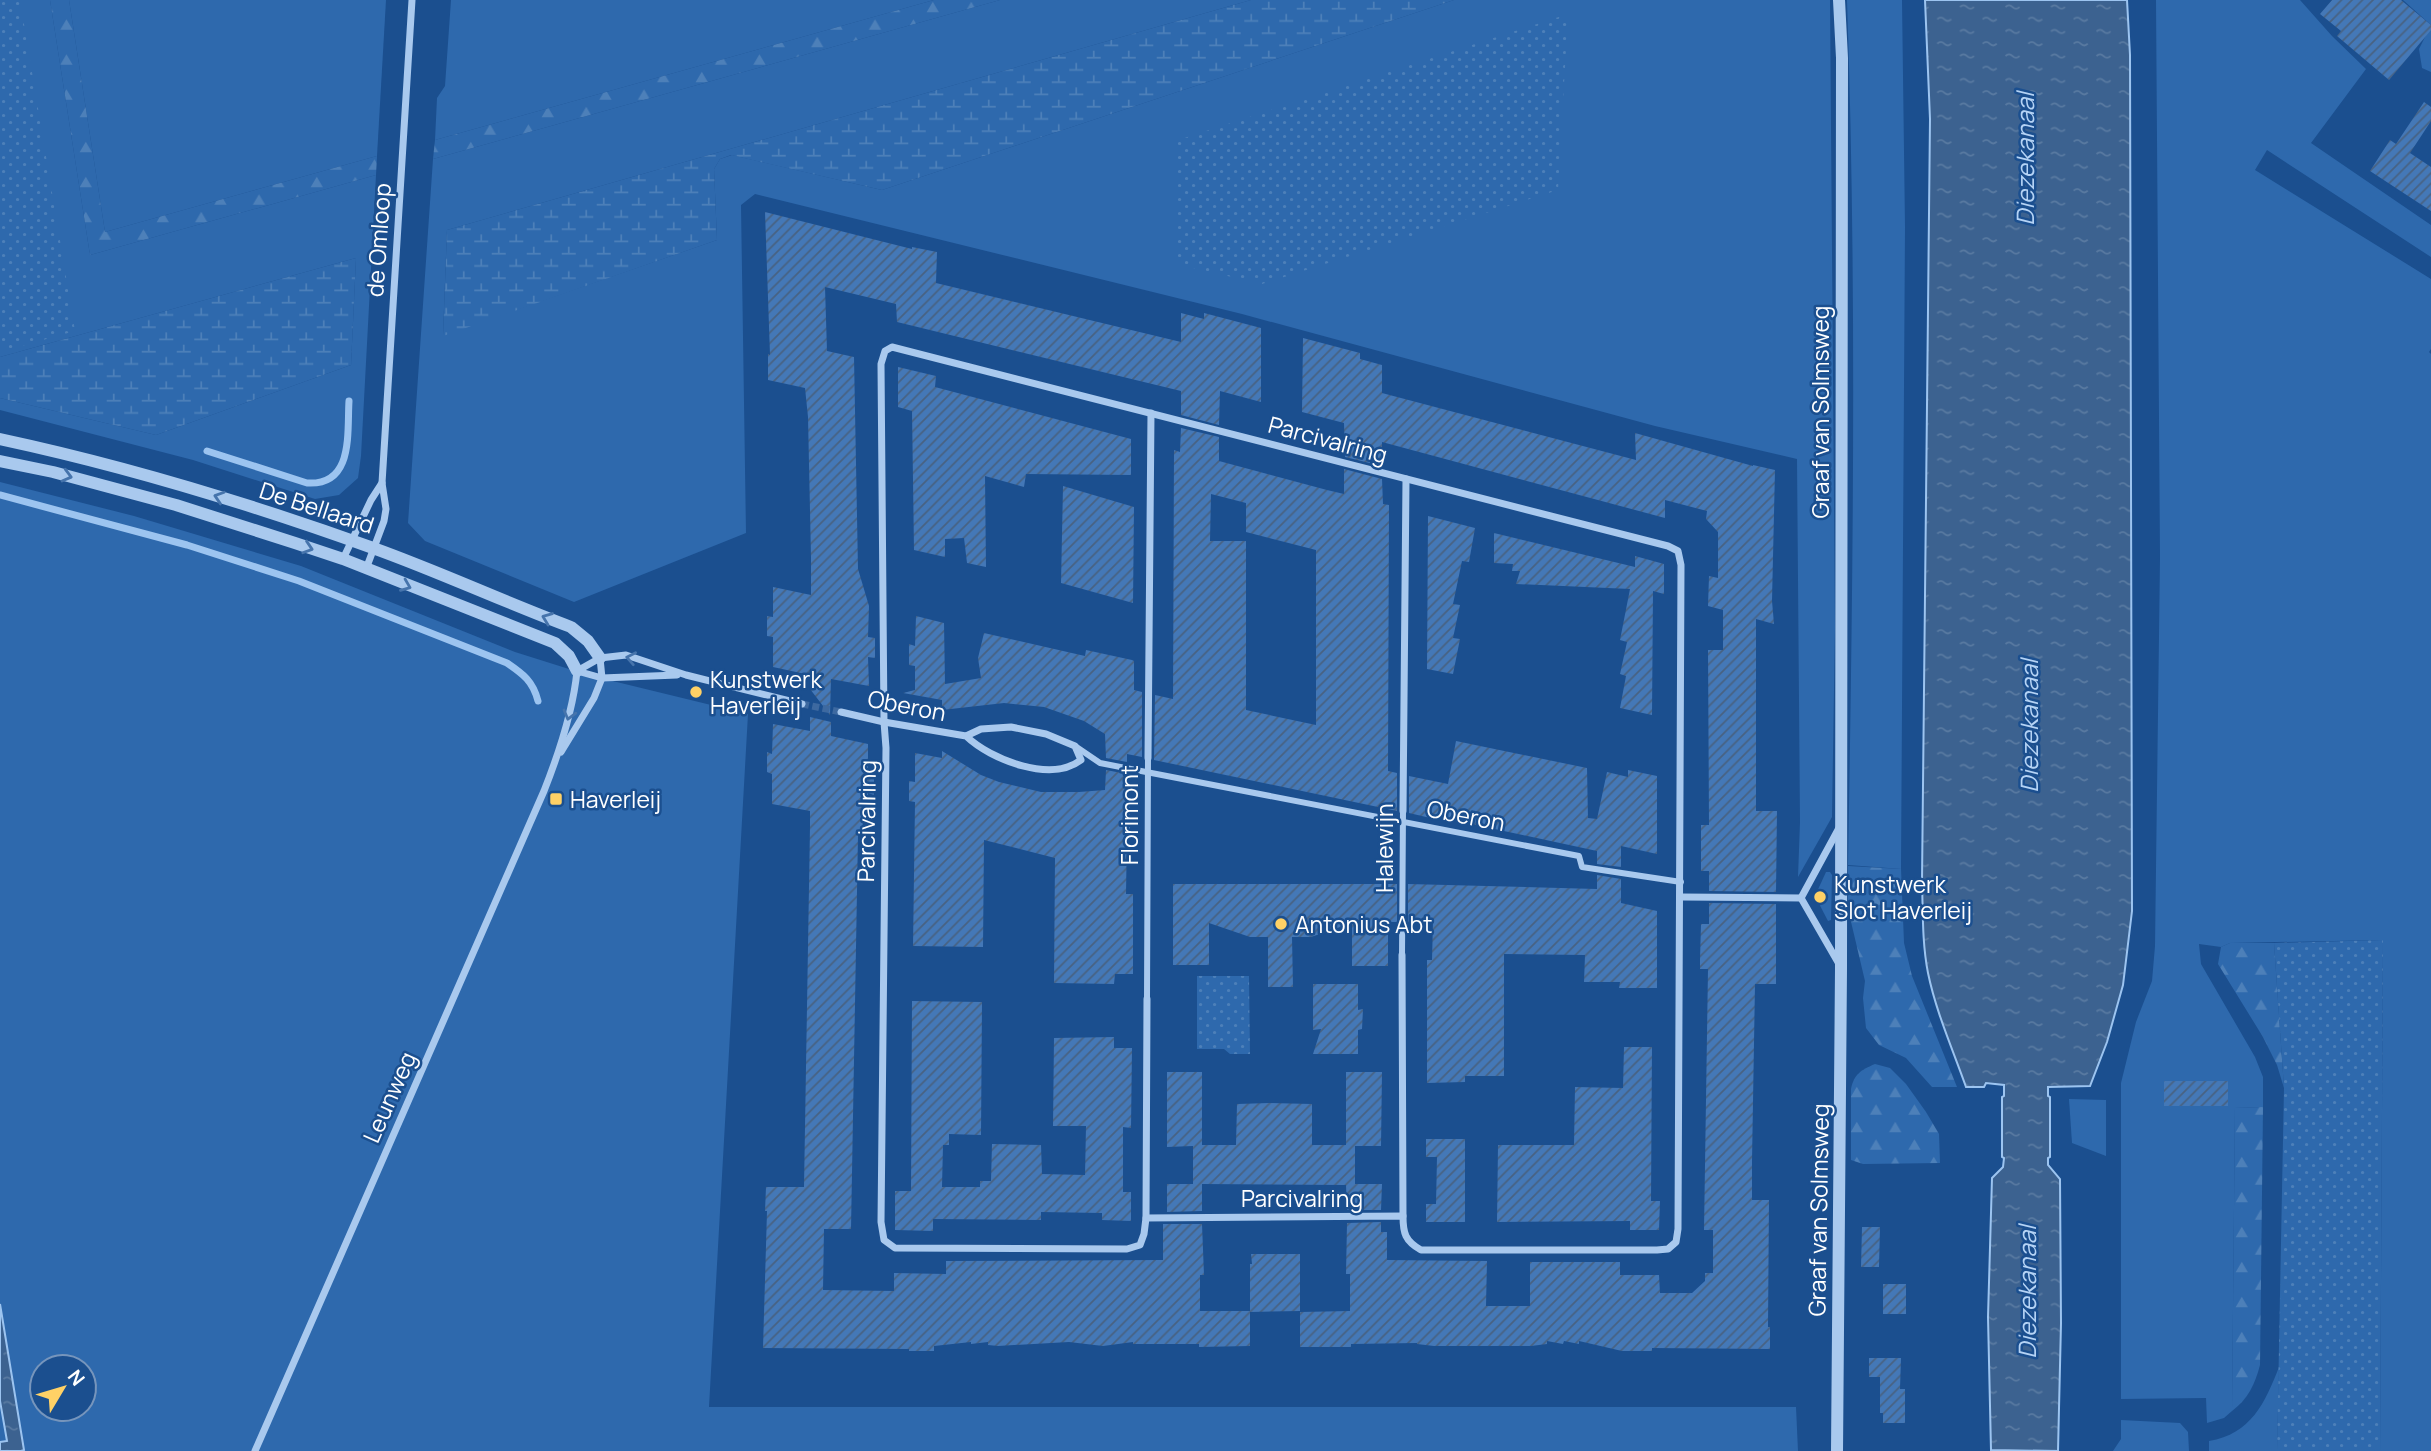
<svg xmlns="http://www.w3.org/2000/svg" width="2431" height="1451" font-family="Manrope,sans-serif">
	<style>
		.grass { fill: #2e69ad; fill-rule: evenodd }
		.forest { fill: url(#forest-firs) }
		.wetland { fill: url(#wetland-marsh) }
		.park { fill: url(#park-dots) }
		.water { fill: url(#water-ripples); stroke: #9cc4f0; stroke-width: 2 }
		.lines { fill: none; stroke-linecap: round; stroke-linejoin: round }
		.stream { stroke: #9cc4f0; stroke-width: 7 }
		.building { fill: url(#building-hatch); fill-rule: evenodd }
		.minor-tunnel { stroke: #3d69a0; stroke-width: 7; stroke-dasharray: 7 3.5; stroke-linecap: butt }
		.pedestrian { stroke: #a9c9ee; stroke-width: 6 }
		.minor { stroke: #a9c9ee; stroke-width: 7 }
		.tertiary { stroke: #a9c9ee; stroke-width: 12 }
		.oneway { stroke: #4674ac }
		.poi-dot { fill: #ffd166; stroke: #1b4f8f; stroke-width: 2.5 }
		.labels { text-anchor: middle; dominant-baseline: central; stroke-width: 5; stroke-linejoin: round; paint-order: stroke }
		.street-label { font-size: 23px; fill: #fff; stroke: #1b4f8f }
		.poi-label { font-size: 23px; fill: #fff; stroke: #1b4f8f; text-anchor: start }
		.water-label { font-size: 24px; font-style: italic; fill: #b5d3f5; stroke: #1b4f8f }
	</style>
	<defs>
		<pattern id="forest-firs" width="22" height="20" patternUnits="userSpaceOnUse" patternTransform="scale(1.75)"><rect width="22" height="20" fill="#2e69ad"/><path d="M5 1l3.5 6h-7zM16 11l3.5 6h-7z" fill="#4d80b9"/></pattern>
		<pattern id="wetland-marsh" width="20" height="14" patternUnits="userSpaceOnUse" patternTransform="scale(1.75)"><rect width="20" height="14" fill="#2e69ad"/><path d="M1 5h8M5 5V1M11 12h8M15 12V8" fill="none" stroke="#4d80b9"/></pattern>
		<pattern id="park-dots" width="8" height="8" patternUnits="userSpaceOnUse" patternTransform="scale(1.75)"><rect width="8" height="8" fill="#2e69ad"/><path d="M2 2h.1M6 6h.1" fill="none" stroke="#4d80b9" stroke-width="1.8" stroke-linecap="round"/></pattern>
		<pattern id="water-ripples" width="26" height="14" patternUnits="userSpaceOnUse" patternTransform="scale(1.75)"><rect width="26" height="14" fill="#3c6290"/><path d="M2 4q2-2 4 0t4 0M15 11q2-2 4 0t4 0" fill="none" stroke="#597aa1"/></pattern>
		<pattern id="building-hatch" width="6" height="6" patternUnits="userSpaceOnUse" patternTransform="scale(1.75)"><rect width="6" height="6" fill="#4478b7"/><path d="M-1 1l2-2M0 6l6-6M5 7l2-2" fill="none" stroke="#486282"/></pattern>
	</defs>
	<rect width="100%" height="100%" fill="#1b4f8f"/>
	<g class="grass">
		<path d="M0,0H50L90,255L376,175L361,456L358,478L339,495L315,499L193,460L0,410V398L156,435L351,365L356,258L0,357Z"/>
		<path d="M69,0H386L377,156L105,232Z"/>
		<path d="M451,0H934L435,140L437,98L445,86Z"/>
		<path d="M1000,0H1251L447,230L443,335L717,240L714,169L720,159L732,155L882,190L1454,0H1830L1835,627L1832,817L1798,877L1800,822L1797,459L1655,426L1242,314L755,194L741,205L746,533L574,602L425,541L408,523L433,159Z"/>
		<path d="M1847,0H1902L1905,227L1901,869L1848,865C1853,577 1857,288 1847,0Z"/>
		<path d="M2156,0H2300L2332,36L2366,69L2311,143L2431,225V257L2267,150L2255,170L2431,279V349L2429,352L2431,354V1451H2380L2383,940L2230,943L2221,947L2199,944L2201,964L2255,1057L2263,1077V1107L2235,1108L2232,1411L2224,1418L2207,1423L2206,1398L2121,1399V1083L2136,1022L2152,981L2155,946L2160,558Z"/>
		<path d="M2403,0H2431V72L2422,68L2419,49L2431,25Z"/>
		<path d="M0,482L134,516L301,566L515,652L588,675L748,714L709,1407H1796L1798,1451H0ZM42,1367H84V1409H42Z"/>
		<path d="M1826,872H1830L1832,875L1831,920L1828,921L1815,896Z"/>
		<path d="M2069,1099L2106,1100V1156L2072,1143Z"/>
		<path d="M2279,1367L2277,1451H2209V1441C2251,1434 2265,1403 2279,1367Z"/>
		<path d="M2121,1420L2180,1423L2188,1432L2189,1451H2113L2121,1439Z"/>
	</g>
	<g class="forest">
		<path d="M50,0H69L105,232L377,156L376,175L90,255Z"/>
		<path d="M934,0H1000L433,159L435,140Z"/>
		<path d="M1848,866L1901,869L1904,943L1912,976L1957,1087H1932L1906,1058L1879,1045L1866,1028L1863,998L1865,981L1848,909Z"/>
		<path d="M2230,943H2274L2284,1088L2277,1065L2263,1037L2218,964L2221,947Z"/>
		<path d="M1875,1064L1890,1068L1906,1084L1926,1112L1939,1134L1940,1163L1863,1164L1851,1160V1089C1854,1074 1861,1070 1875,1064Z"/>
		<path d="M2263,1107L2260,1365C2255,1384 2248,1399 2232,1411L2235,1108Z"/>
	</g>
	<g class="wetland">
		<path d="M1251,0H1454L882,190L731,155L720,159L714,169L717,240L443,336L447,230Z"/>
		<path d="M356,258L351,365L156,435L0,398V357Z"/>
	</g>
	<g class="park">
		<path d="M0,0H20L75,331L0,352Z"/>
		<path d="M1568,14L1558,190L1262,284L1176,264L1175,141Z"/>
		<path d="M2383,940L2380,1451H2277L2284,1088L2274,943Z"/>
		<path d="M1197,976H1249L1250,1054H1230L1224,1049H1197Z"/>
	</g>
	<g class="water">
		<path d="M1925,0H2127L2130,55L2132,911L2123,985L2107,1042L2090,1086L2048,1087V1096L2050,1097V1157L2048,1158V1165L2060,1179L2061,1323L2058,1451L1991,1450L1988,1317L1992,1178L2003,1167L2004,1158L2002,1157V1097L2004,1096V1085L1986,1083L1984,1087H1966C1953,1050 1936,1012 1928,973C1922,943 1923,911 1922,881L1930,119Z"/>
		<path d="M0,1304L24,1450L21,1451H0V1442L7,1441L0,1401Z"/>
	</g>
	<g class="lines">
		<g class="stream">
			<path d="M207,451L307,483C354,486 347,433 349,401"/>
			<path d="M0,495L187,545L299,581L507,663C523,674 533,681 538,701"/>
		</g>
	</g>
	<g class="building">
		<path d="M2332,0H2401L2431,25V30L2389,80L2337,36L2341,31L2320,14Z"/>
		<path d="M2424,102L2431,107V121L2410,153L2431,167V211L2370,171L2390,140L2396,144Z"/>
		<path d="M765,212L912,249V247L937,252L936,283L1181,342V313L1204,319V313L1261,328V402L1220,391L1219,425L1181,415V391L897,322L896,304L825,287L827,351L854,357L858,569L869,606L868,637L875,638V658L868,657L869,686L831,679L830,715L810,689V675L773,667V637L767,636V616L773,617V587L811,595V558L808,417L805,388L768,380V354L770,355Z"/>
		<path d="M1303,338L1360,353V359L1382,365V393L1636,460L1635,433L1753,466V465L1775,470L1772,601L1774,624L1756,619V811H1777L1776,892L1709,891V871H1701V825H1709L1708,650H1723V610L1708,606L1709,576L1718,578V532L1706,519L1707,511L1665,500V518L1382,442V466L1345,457L1344,423L1302,412Z"/>
		<path d="M898,367L936,376L935,387L1131,439V475L1026,474L1024,487L985,476L986,567L967,563L964,538L945,539V557L914,550L912,411L898,407Z"/>
		<path d="M1181,428L1219,437V461L1327,490L1344,494V469L1382,479L1383,504L1389,505L1388,771L1397,773V811L1154,760L1155,695L1173,699L1174,450L1180,452ZM1211,494L1246,503V532L1316,550V725L1246,710V541H1210Z"/>
		<path d="M1063,486L1134,507L1133,603L1061,583Z"/>
		<path d="M1428,516L1475,528L1469,562L1462,561L1453,604L1460,605L1453,638L1460,639L1453,674L1427,669Z"/>
		<path d="M1494,533L1635,567V556L1664,564V594L1653,591L1652,715L1620,708L1626,676L1620,674L1627,642L1620,640L1630,589L1516,584L1520,571H1512L1513,564L1494,563Z"/>
		<path d="M916,616L944,623L945,684L981,678L978,658L984,633L1085,656L1086,650L1132,660L1134,661V690L1142,692V757L1127,754V762L1106,758L1105,734L1084,721L1044,707L1004,703L942,710V700L903,693L915,690V666L909,665V644L915,646Z"/>
		<path d="M810,717L831,722V736L868,744V773L874,774V795L868,793V823L863,822L861,835H858L851,1229H824L823,1290L894,1291V1273L946,1274V1261L1163,1260V1224H1202L1204,1275H1200V1311H1250V1346L1199,1347V1344H1133V1342L1103,1346L1069,1342L998,1346L988,1345V1342L971,1344V1342L934,1346V1351H909V1349L763,1348L767,1211H765L766,1187H804L810,826V811L772,804V774L767,772V752L772,754L773,724L810,731Z"/>
		<path d="M1456,741L1587,768L1588,818L1597,819L1607,772L1628,777V770L1657,776V854L1621,846V867L1597,864V851L1439,817V820L1409,813V776L1448,784Z"/>
		<path d="M942,751L981,775L999,782L1041,792H1079L1105,790L1106,770L1127,774V804L1130,805V831H1127L1126,894H1133V974H1115L1114,984L1054,983L1055,858L984,840L983,947L913,946L915,802L909,801V781L915,782V753L942,758Z"/>
		<path d="M1597,875L1621,879V903L1657,911V988H1619L1620,982H1584L1585,955L1504,954V1076H1465V1082L1427,1083V960H1432L1433,922H1408V884L1597,889Z"/>
		<path d="M1173,884H1397V922H1388V966H1352V923L1311,937H1292L1293,987H1268V937H1250L1209,923V965H1173Z"/>
		<path d="M1709,903L1776,904V984H1755L1752,1162V1200H1769L1768,1327H1770V1349L1652,1348V1351H1622L1579,1341V1344L1564,1341L1563,1344L1547,1341V1344L1531,1346H1434L1417,1344V1343L1351,1344V1347H1300V1312L1350,1311V1274H1346L1347,1223L1381,1222V1232H1387V1260L1487,1261L1486,1306H1530V1262H1620V1275H1659L1660,1293H1692L1705,1281V1273H1713V1230H1704L1708,969H1700V960L1701,924H1709Z"/>
		<path d="M1313,984H1358V1010L1363,1009L1362,1029L1358,1030V1054H1313L1321,1029L1313,1030Z"/>
		<path d="M912,1001L982,1002L981,1135L949,1134V1145H943L942,1187H980V1181H991L992,1144L1041,1145L1042,1174L1085,1175L1086,1126H1053L1054,1038L1114,1037V1048H1132L1131,1128L1123,1127V1192H1131V1221L1102,1220V1213L1041,1212V1220L933,1219V1231L895,1230V1191H911Z"/>
		<path d="M1624,1047H1652L1651,1201H1660L1659,1230H1630V1221L1497,1222L1498,1145H1574L1575,1087L1623,1088Z"/>
		<path d="M1167,1072H1202V1145H1236L1237,1104L1269,1103L1312,1104V1145H1346V1072H1382L1381,1146H1355V1184H1382L1381,1210H1347L1346,1185L1202,1184V1211L1167,1212V1184H1193V1146L1167,1147Z"/>
		<rect x="2164" y="1081" width="64" height="25"/>
		<path d="M1426,1139H1465V1222H1426V1204H1436L1437,1157H1426Z"/>
		<path d="M1862,1227H1880L1879,1267H1861Z"/>
		<path d="M1251,1254H1300V1311L1250,1312V1264H1252Z"/>
		<rect x="1883" y="1284" width="23" height="30"/>
		<path d="M1869,1358H1901L1900,1389H1905V1423H1883V1413H1880V1377H1869Z"/>
	</g>
	<g class="lines">
		<path class="minor-tunnel" d="M802,704L841,712"/>
		<g class="pedestrian">
			<path d="M1075,746L1100,763L1579,856L1582,867L1681,882"/>
			<path d="M1402,955L1403,811"/>
			<path d="M1147,999L1148,758"/>
		</g>
		<g class="minor">
			<path d="M892,347L1668,546L1678,551L1681,565L1678,1229L1676,1242L1668,1249L1657,1250H1421C1405,1241 1403,1233 1403,1216L1146,1218L1144,1234L1140,1245L1127,1249L895,1248L884,1240L881,1222L886,748L884,722L881,364L885,351Z"/>
			<path d="M343,559L371,500L382,483"/>
			<path d="M366,569L384,521L386,509L382,483L412,0"/>
			<path d="M577,671L600,658L626,655L686,675L802,704"/>
			<path d="M577,671L602,678L677,675"/>
			<path d="M841,712L884,722L966,736L981,729L1011,727L1046,734L1075,746L1081,760C1051,783 991,760 966,736"/>
			<path d="M561,752L594,698L602,678L600,658"/>
			<path d="M1148,758L1151,413"/>
			<path d="M1403,811L1406,479"/>
			<path d="M1681,897L1801,898"/>
			<path d="M1801,898L1839,828"/>
			<path d="M1801,898L1839,964"/>
			<path d="M1402,955L1403,1216"/>
			<path d="M1146,1218L1147,999"/>
			<path d="M255,1451L544,791C559,753 573,712 577,671"/>
		</g>
		<g class="tertiary">
			<path d="M0,439C126,466 251,504 373,548C440,572 504,602 571,627L588,641L600,658"/>
			<path d="M0,461L53,472L176,505L295,543L343,559L555,643L569,656L577,671"/>
			<path d="M1837,1451L1841,969L1842,58L1839,0"/>
		</g>
	</g>
	<defs><path id="oneway-chevron" d="M-2-3.5L2.5 0L-2 3.5" fill="none" stroke-width="1.6" stroke-linecap="round" stroke-linejoin="round" transform="scale(1.75)"/></defs>
	<g class="oneway">
		<use href="#oneway-chevron" transform="translate(67 476) rotate(15)"/>
		<use href="#oneway-chevron" transform="translate(219 497) rotate(-162)"/>
		<use href="#oneway-chevron" transform="translate(308 548) rotate(18)"/>
		<use href="#oneway-chevron" transform="translate(406 586) rotate(22)"/>
		<use href="#oneway-chevron" transform="translate(547 618) rotate(-159)"/>
		<use href="#oneway-chevron" transform="translate(631 658) rotate(-169)"/>
		<use href="#oneway-chevron" transform="translate(569 715) rotate(105)"/>
	</g>
	<g class="poi-dot">
		<circle cx="696" cy="692" r="7"/>
		<rect x="549" y="792" width="14" height="14" rx="3.5"/>
		<circle cx="1820" cy="897" r="7"/>
		<circle cx="1281" cy="924" r="7"/>
	</g>
	<g class="labels">
		<g class="street-label">
			<text transform="translate(378 240) rotate(-86)">de Omloop</text>
			<text transform="translate(1820 412) rotate(-90)">Graaf van Solmsweg</text>
			<text transform="translate(1328 439) rotate(15)">Parcivalring</text>
			<text transform="translate(317 507) rotate(18)">De Bellaard</text>
			<text transform="translate(907 705) rotate(11)">Oberon</text>
			<text transform="translate(1129 815) rotate(-90)">Florimont</text>
			<text transform="translate(1466 815) rotate(11)">Oberon</text>
			<text transform="translate(866 821) rotate(-89)">Parcivalring</text>
			<text transform="translate(1384 848) rotate(-90)">Halewijn</text>
			<text transform="translate(389 1097) rotate(-66)">Leunweg</text>
			<text x="1302" y="1198">Parcivalring</text>
			<text transform="translate(1818 1210) rotate(-89)">Graaf van Solmsweg</text>
		</g>
		<g class="poi-label">
			<text x="710" y="679">Kunstwerk<tspan x="710" dy="26">Haverleij</tspan></text>
			<text x="570" y="799">Haverleij</text>
			<text x="1834" y="884">Kunstwerk<tspan x="1834" dy="26">Slot Haverleij</tspan></text>
			<text x="1295" y="924">Antonius Abt</text>
		</g>
		<g class="water-label">
			<text transform="translate(2024 159) rotate(-90)">Diezekanaal</text>
			<text transform="translate(2028 726) rotate(-90)">Diezekanaal</text>
			<text transform="translate(2026 1292) rotate(-90)">Diezekanaal</text>
		</g>
	</g>
	<g transform="translate(63 1388) rotate(52)"><circle r="33" fill="#1b4f8f" stroke="#7695bc" stroke-width="2"/>
	<path d="M0-5L12 26L0 18L-12 26Z" fill="#ffd166"/>
	<text y="-10" font-size="19" font-weight="bold" text-anchor="middle" fill="#ffffff">N</text>
	</g>
</svg>
